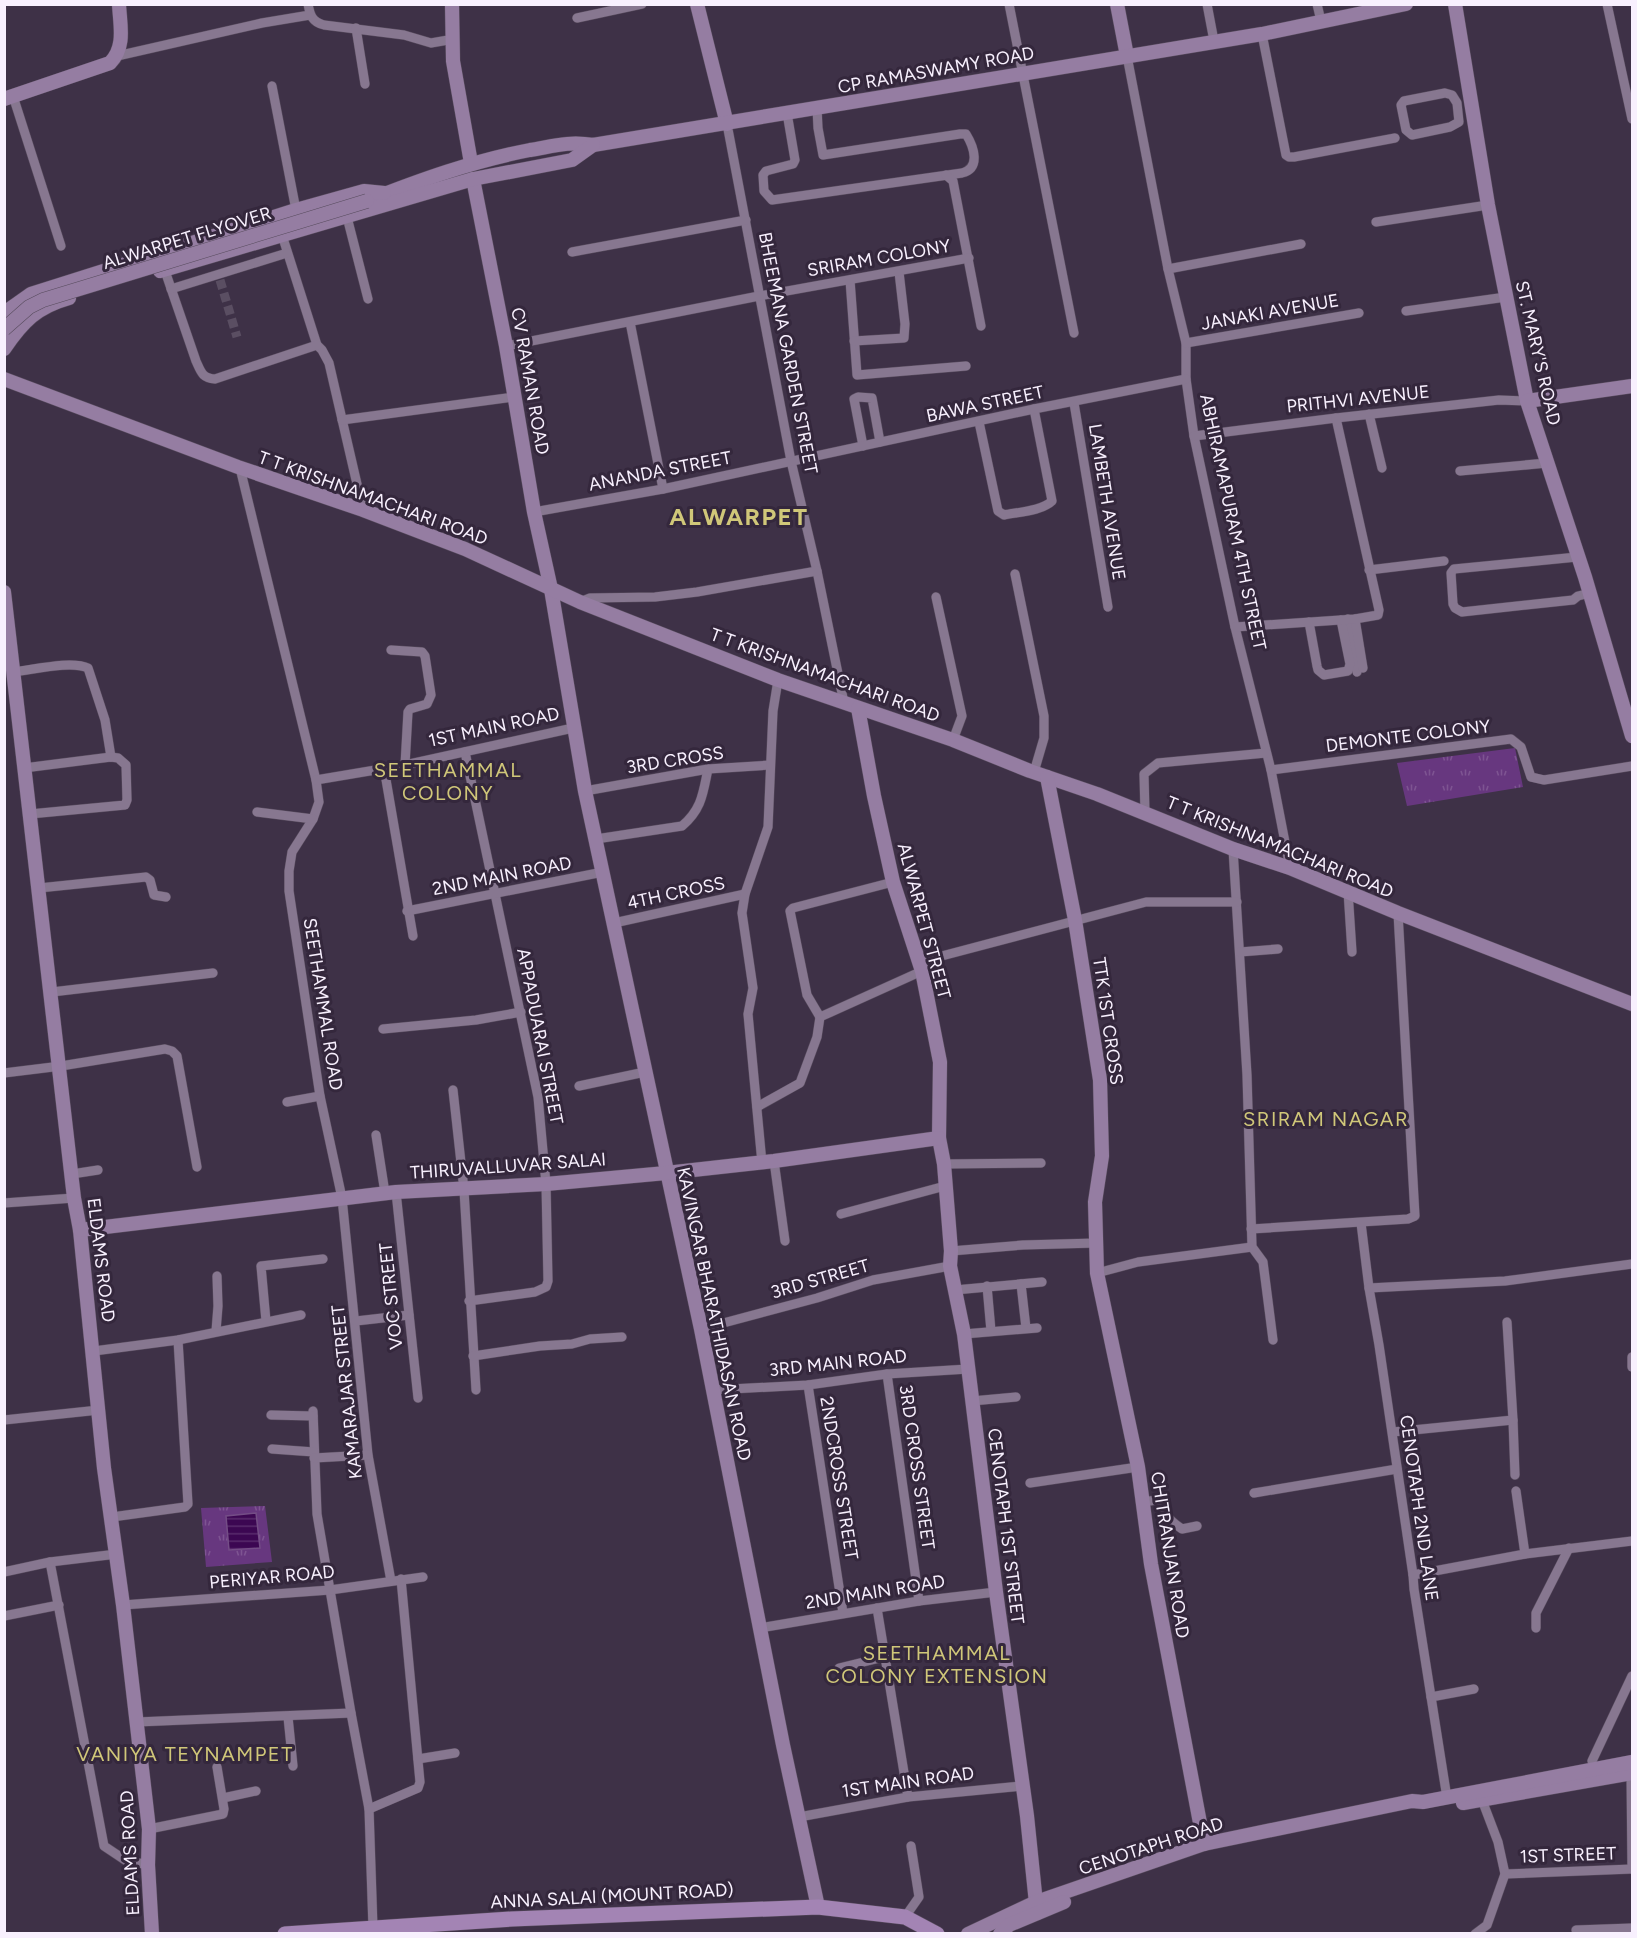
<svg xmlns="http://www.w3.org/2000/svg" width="1637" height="1938" font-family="Figtree,sans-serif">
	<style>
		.grass { fill: url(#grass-tufts) }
		.water { fill: url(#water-rules); stroke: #744d86; stroke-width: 1.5 }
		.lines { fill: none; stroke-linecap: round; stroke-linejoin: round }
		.street-tunnel { stroke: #5a4e62; stroke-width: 9; stroke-dasharray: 9 4.5; stroke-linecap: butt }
		.street-casing { stroke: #584c5e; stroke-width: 10 }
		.secondary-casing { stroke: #584c5e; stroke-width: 15 }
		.primary-casing { stroke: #584c5e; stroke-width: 16 }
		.street { stroke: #877790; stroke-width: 9 }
		.secondary { stroke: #957da2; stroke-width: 14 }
		.primary { stroke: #a384b4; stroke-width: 15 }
		.secondary-bridge-casing { stroke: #584c5e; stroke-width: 15; stroke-linecap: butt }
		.secondary-bridge { stroke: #957da2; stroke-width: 14 }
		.labels { text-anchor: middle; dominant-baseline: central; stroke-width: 6; stroke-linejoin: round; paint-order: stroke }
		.street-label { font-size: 18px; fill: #f8f0fe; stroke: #34273c }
		.neighbourhood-label { font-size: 20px; letter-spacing: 1.5px; fill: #d0c779; stroke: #34273c }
		.district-label { font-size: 24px; font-weight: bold; letter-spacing: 1.5px; fill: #d0c779; stroke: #34273c }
	</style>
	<defs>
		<pattern id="grass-tufts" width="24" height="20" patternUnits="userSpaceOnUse" patternTransform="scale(1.5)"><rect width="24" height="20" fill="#67377f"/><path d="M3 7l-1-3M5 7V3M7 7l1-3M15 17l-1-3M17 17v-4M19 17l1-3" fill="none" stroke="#7e5492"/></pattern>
		<pattern id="water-rules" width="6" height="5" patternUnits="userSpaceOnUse" patternTransform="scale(1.5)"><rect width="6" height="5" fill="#3c0752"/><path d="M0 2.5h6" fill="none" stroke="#592b6c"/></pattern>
	</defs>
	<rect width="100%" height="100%" fill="#3e3147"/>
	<g class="grass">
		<path d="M1515,748L1523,787L1407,806L1397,763Z"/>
		<path d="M265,1506L272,1562L206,1567L201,1508Z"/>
	</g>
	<path class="water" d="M256,1513L260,1548L229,1550L226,1516Z"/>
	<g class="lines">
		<path class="street-tunnel" d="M220,280L237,337"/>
		<g class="street-casing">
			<g id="street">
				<path d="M308,4C310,15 312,22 324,25L404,35L431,43L454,39"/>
				<path d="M1009,4L1074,333"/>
				<path d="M1207,4L1214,41"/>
				<path d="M1317,4L1321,21"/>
				<path d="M1607,4L1632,119"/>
				<path d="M577,18L642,4"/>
				<path d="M356,28L365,84"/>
				<path d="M1262,34L1286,155L1289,157H1294L1395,138"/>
				<path d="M117,56L262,23L310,15"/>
				<path d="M1127,56L1168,269L1186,343V379L1194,436L1235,627L1271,770L1290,868"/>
				<path d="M272,86L296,210"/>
				<path d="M1445,93L1452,95L1457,103L1459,122L1450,127L1412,135L1406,130L1401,105L1404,101Z"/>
				<path d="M13,96L61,246"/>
				<path d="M787,113L795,160L793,164L766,171L763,175L764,191L772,200L962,173C981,168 974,147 966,134H960L823,155L818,128L817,108"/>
				<path d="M727,124L791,461L817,571L844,703"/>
				<path d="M946,175L953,181L981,326"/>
				<path d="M347,217L368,299"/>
				<path d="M1376,222L1488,205"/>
				<path d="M282,235L317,345L322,350L329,363L363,510"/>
				<path d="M572,252L746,220"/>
				<path d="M163,265L196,361C201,372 202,378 215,379L317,345"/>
				<path d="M1168,269L1301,244"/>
				<path d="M850,280L857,375L966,366"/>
				<path d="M171,289L287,253"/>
				<path d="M1406,311L1506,297"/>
				<path d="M630,322L663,489"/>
				<path d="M854,341L904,338L905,324L899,272"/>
				<path d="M1186,343L1359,313"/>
				<path d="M506,346L759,296L969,258"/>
				<path d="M1074,403L1108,607"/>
				<path d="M1369,414L1382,468"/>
				<path d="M342,420L514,397"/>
				<path d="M979,422L998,511L1004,515C1018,512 1042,511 1052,501L1034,409"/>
				<path d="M1194,436L1336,418L1499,400L1527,401"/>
				<path d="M863,446L854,399L858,397L872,398L880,442"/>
				<path d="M240,468L316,780L319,802L313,819L292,852L289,871V891L320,1096L342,1198L368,1455L391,1581"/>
				<path d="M1460,471L1547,463"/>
				<path d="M534,512L663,489L1034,409L1186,379"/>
				<path d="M1577,557L1454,569L1451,573L1453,604L1455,608L1462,612L1573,600L1578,596L1590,593"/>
				<path d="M1369,570L1444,561"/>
				<path d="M1015,574L1044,716V738L1034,772"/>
				<path d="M936,597L962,716L953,740"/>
				<path d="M580,602L590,598L655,597L697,592L817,571"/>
				<path d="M1348,619L1357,672"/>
				<path d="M1355,619L1363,668"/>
				<path d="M1309,622L1317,666L1318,670L1324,675L1348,671L1350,664L1341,620"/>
				<path d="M1235,627L1355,619L1378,615L1379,610L1336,418"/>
				<path d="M391,650L422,652L425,656L431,695L427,704L410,709L408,712L405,765"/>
				<path d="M13,672C33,670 71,660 88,668L105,720L111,757"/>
				<path d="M465,752L538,1097L546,1184L548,1281L546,1287L535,1292L469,1301"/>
				<path d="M24,768L111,757L118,758L126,765L127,800L125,805L30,814"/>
				<path d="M384,768L413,936"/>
				<path d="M1271,770L1511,739L1521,747L1531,777L1544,780L1632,766"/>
				<path d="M316,780L405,765L573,728"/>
				<path d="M585,791L708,769L770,765"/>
				<path d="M257,812L313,819"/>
				<path d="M1145,813L1144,774L1158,763L1266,753"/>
				<path d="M596,839L682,826C702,809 703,793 708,769"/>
				<path d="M1233,849L1247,1075L1252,1247L1263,1262L1273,1340"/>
				<path d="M39,888L146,877L150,880L154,895L166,897"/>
				<path d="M1348,891L1352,952"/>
				<path d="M407,911L603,872"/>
				<path d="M614,923L745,894"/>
				<path d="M1240,952L1278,949"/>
				<path d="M919,962L1146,902H1237"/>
				<path d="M52,992L213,973"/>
				<path d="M820,1017L807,995L790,911L793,908L893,882"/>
				<path d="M383,1029L476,1020L521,1012"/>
				<path d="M4,1073L61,1066L165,1049L172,1051L177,1056L197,1167"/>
				<path d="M579,1086L645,1072"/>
				<path d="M453,1090L464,1190L476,1390"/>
				<path d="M287,1102L320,1096"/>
				<path d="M757,1107L800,1083L817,1037L820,1017L922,971"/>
				<path d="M376,1135L385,1193"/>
				<path d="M774,1161L785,1241"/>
				<path d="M762,1163L748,1014L753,988L742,913L745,894L768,827L773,711L778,680"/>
				<path d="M944,1164L1041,1163"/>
				<path d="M72,1174L98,1170"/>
				<path d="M396,1192L418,1398"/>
				<path d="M4,1203L74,1198"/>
				<path d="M841,1214L945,1186"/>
				<path d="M1361,1223L1369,1288L1379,1345L1413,1575L1414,1589L1447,1798"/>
				<path d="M1251,1229L1408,1219L1415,1216L1398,913"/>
				<path d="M951,1251L1023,1245L1096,1243"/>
				<path d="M1097,1273L1138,1262L1252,1247"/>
				<path d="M1021,1284L1026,1328"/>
				<path d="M987,1286L991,1331"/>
				<path d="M1369,1288L1505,1281L1632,1264"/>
				<path d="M955,1290L1042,1282"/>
				<path d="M266,1321L261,1266L323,1259"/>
				<path d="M356,1321L409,1315"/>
				<path d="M701,1329L817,1298L873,1280L950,1266"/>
				<path d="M216,1331L218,1306L217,1276"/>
				<path d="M964,1334L1037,1328"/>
				<path d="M94,1351L178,1340L301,1315"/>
				<path d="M473,1356L540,1346L572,1344L590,1339L622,1337"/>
				<path d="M1632,1357V1367"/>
				<path d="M887,1374L919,1601"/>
				<path d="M808,1385L843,1613"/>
				<path d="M712,1390L808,1385L887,1374L968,1369"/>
				<path d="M972,1401L1016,1397"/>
				<path d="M313,1411L317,1514L351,1713L369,1809L373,1928"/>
				<path d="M271,1415L313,1416"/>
				<path d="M4,1420L99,1410"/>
				<path d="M1513,1420L1515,1475"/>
				<path d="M1393,1432L1513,1420L1507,1322"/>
				<path d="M272,1449L314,1452"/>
				<path d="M314,1458L368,1455"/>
				<path d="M1030,1483L1138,1467"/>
				<path d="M1516,1491L1525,1554"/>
				<path d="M1254,1493L1397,1469"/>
				<path d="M1143,1502L1156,1500L1164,1505C1165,1517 1172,1522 1182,1529L1197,1526"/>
				<path d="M112,1517L185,1507L188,1504L178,1340"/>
				<path d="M50,1562L104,1846L125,1860L148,1865"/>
				<path d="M4,1572L50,1562L117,1554"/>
				<path d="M1413,1575L1525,1554L1632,1541"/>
				<path d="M123,1605L330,1590L423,1577"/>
				<path d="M877,1608L908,1797"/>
				<path d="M4,1616L59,1605"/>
				<path d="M760,1628L919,1601L996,1592"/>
				<path d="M1536,1628V1613L1569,1548"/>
				<path d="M839,1668L884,1657"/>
				<path d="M1431,1697L1474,1689"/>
				<path d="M288,1717L293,1766"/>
				<path d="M137,1722L351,1713"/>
				<path d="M418,1759L455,1753"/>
				<path d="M1592,1761L1632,1676"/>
				<path d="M1631,1773L1632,1869"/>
				<path d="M223,1798L256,1791"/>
				<path d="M369,1809L418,1788L420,1782L401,1579"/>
				<path d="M799,1817L908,1797L1022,1786"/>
				<path d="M149,1829L223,1814L224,1809L217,1767"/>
				<path d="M1505,1874L1632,1869"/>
				<path d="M905,1917L919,1897L911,1846"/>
				<path d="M1576,1930L1632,1928"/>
				<path d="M1475,1934L1487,1925L1505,1874L1498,1842L1482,1800"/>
			</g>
		</g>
		<g class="secondary-casing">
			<g id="secondary">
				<path d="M452,4L453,61L471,163"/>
				<path d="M697,4L727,124"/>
				<path d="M1117,4L1127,56"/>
				<path d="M1455,4L1488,205L1527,401L1585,577L1632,736"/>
				<path d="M4,99L110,63C126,47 120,25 119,4"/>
				<path d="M473,179L506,346L534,512L551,589L585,791L701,1329L783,1745L818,1907"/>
				<path d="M367,201C420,180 473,161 530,150C554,146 569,141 593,145L1262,34L1406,4"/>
				<path d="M160,271L473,179L572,160L593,145"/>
				<path d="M4,313L31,294L296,210L364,191L384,193"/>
				<path d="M4,349C23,321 37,307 69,298"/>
				<path d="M4,379L238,467L363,510L465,549L580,602L778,680L953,740L1030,771L1097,794L1233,849L1290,868L1398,913L1632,1004"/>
				<path d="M1527,401L1632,386"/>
				<path d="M4,592L74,1198L80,1230L104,1468L123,1605L149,1829L148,1865L152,1934"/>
				<path d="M858,708L874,796L893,882L922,971L940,1062L939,1138L944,1164L951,1251L950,1266L964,1334L996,1592L1027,1816L1037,1913"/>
				<path d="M1047,777L1075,920L1100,1080L1102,1156L1095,1202L1097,1273L1138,1467L1151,1564L1204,1844"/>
				<path d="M80,1230L396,1192L546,1184L666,1173L774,1161L939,1138"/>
				<path d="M1463,1803L1632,1773"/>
				<path d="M968,1934L1036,1902L1204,1844L1412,1801L1423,1802L1632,1762"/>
				<path d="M1000,1934L1009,1925L1064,1902"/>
			</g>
		</g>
		<g class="primary-casing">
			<path id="primary" d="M285,1934L512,1919L818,1907L905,1917L937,1934"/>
		</g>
		<use href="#street" class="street"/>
		<use href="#secondary" class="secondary"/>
		<use href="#primary" class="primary"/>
		<g class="secondary-bridge-casing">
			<path id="secondary-bridge" d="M4,329L29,307L43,300L367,201"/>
		</g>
		<use href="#secondary-bridge" class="secondary-bridge"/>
	</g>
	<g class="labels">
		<g class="street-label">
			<text transform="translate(936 70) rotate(-10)">CP RAMASWAMY ROAD</text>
			<text transform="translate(187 238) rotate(-17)">ALWARPET FLYOVER</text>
			<text transform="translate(879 258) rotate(-10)">SRIRAM COLONY</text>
			<text transform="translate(1270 312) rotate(-10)">JANAKI AVENUE</text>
			<text transform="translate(788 353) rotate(79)">BHEEMANA GARDEN STREET</text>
			<text transform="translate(1538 353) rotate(77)">ST. MARY'S ROAD</text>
			<text transform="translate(530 381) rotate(80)">CV RAMAN ROAD</text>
			<text transform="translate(1358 399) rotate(-6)">PRITHVI AVENUE</text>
			<text transform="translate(985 404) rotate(-12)">BAWA STREET</text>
			<text transform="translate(660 471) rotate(-11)">ANANDA STREET</text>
			<text transform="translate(373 498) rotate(20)">T T KRISHNAMACHARI ROAD</text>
			<text transform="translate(1107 502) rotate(81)">LAMBETH AVENUE</text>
			<text transform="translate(1233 522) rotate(78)">ABHIRAMAPURAM 4TH STREET</text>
			<text transform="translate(825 675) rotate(20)">T T KRISHNAMACHARI ROAD</text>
			<text transform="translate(494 727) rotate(-12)">1ST MAIN ROAD</text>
			<text transform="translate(1408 736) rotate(-7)">DEMONTE COLONY</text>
			<text transform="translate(675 760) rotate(-9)">3RD CROSS</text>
			<text transform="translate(1280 847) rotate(22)">T T KRISHNAMACHARI ROAD</text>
			<text transform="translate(502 876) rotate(-11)">2ND MAIN ROAD</text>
			<text transform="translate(676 893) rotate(-12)">4TH CROSS</text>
			<text transform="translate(924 921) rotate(75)">ALWARPET STREET</text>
			<text transform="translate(323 1004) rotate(81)">SEETHAMMAL ROAD</text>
			<text transform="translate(1108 1021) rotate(82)">TTK 1ST CROSS</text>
			<text transform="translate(540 1036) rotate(79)">APPADUARAI STREET</text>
			<text transform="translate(508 1166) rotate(-4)">THIRUVALLUVAR SALAI</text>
			<text transform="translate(101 1260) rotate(83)">ELDAMS ROAD</text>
			<text transform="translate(820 1279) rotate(-16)">3RD STREET</text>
			<text transform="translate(391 1296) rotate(-96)">VOC STREET</text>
			<text transform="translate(714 1314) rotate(78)">KAVINGAR BHARATHIDASAN ROAD</text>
			<text transform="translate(838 1363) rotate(-6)">3RD MAIN ROAD</text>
			<text transform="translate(347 1392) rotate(-96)">KAMARAJAR STREET</text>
			<text transform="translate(917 1467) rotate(82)">3RD CROSS STREET</text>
			<text transform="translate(839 1478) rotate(81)">2NDCROSS STREET</text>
			<text transform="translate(1419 1508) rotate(82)">CENOTAPH 2ND LANE</text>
			<text transform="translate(1006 1526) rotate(83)">CENOTAPH 1ST STREET</text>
			<text transform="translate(1170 1555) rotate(81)">CHITRANJAN ROAD</text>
			<text transform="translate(272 1577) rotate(-5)">PERIYAR ROAD</text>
			<text transform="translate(875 1592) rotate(-9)">2ND MAIN ROAD</text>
			<text transform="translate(908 1782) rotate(-8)">1ST MAIN ROAD</text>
			<text transform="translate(1151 1846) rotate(-18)">CENOTAPH ROAD</text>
			<text transform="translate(130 1853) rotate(-93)">ELDAMS ROAD</text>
			<text transform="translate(1568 1855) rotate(-2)">1ST STREET</text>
			<text transform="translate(612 1896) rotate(-3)">ANNA SALAI (MOUNT ROAD)</text>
		</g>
		<g class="neighbourhood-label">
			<text x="448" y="770">SEETHAMMAL<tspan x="448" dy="23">COLONY</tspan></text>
			<text x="1326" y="1119">SRIRAM NAGAR</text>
			<text x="937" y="1653">SEETHAMMAL<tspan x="937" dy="23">COLONY EXTENSION</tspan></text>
			<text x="185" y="1754">VANIYA TEYNAMPET</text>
		</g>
		<g class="district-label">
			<text x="739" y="516">ALWARPET</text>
		</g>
	</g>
	<rect width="1637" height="1938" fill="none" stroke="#f8f0fe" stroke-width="12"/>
</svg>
